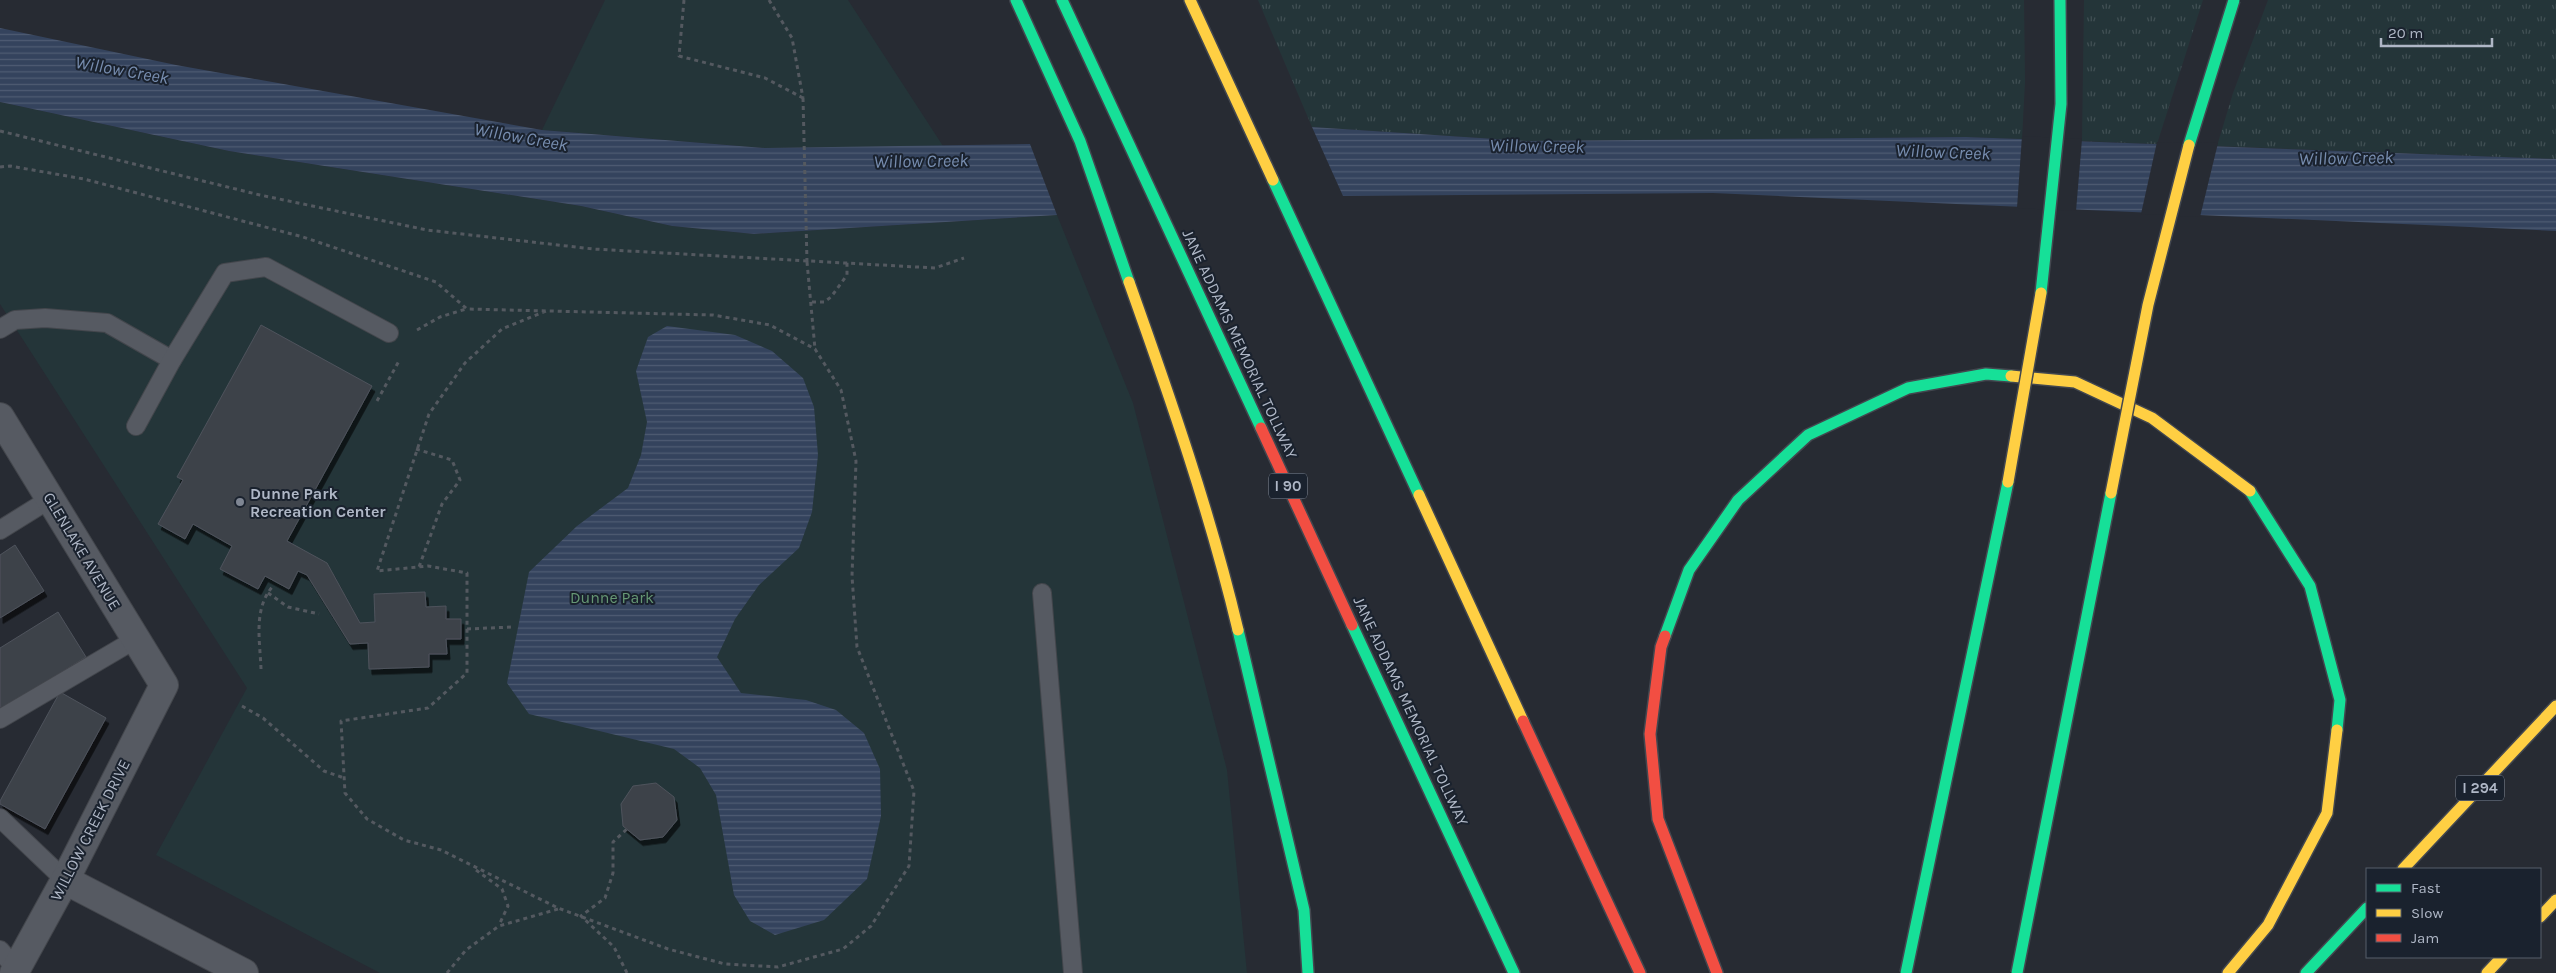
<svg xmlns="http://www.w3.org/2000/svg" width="2556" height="973" font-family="Karla,sans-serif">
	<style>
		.grass { fill: url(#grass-tufts) }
		.green { fill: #243539 }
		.water { fill: url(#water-rules) }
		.pier { fill: #272b33 }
		.building { fill: #3e424a; stroke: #4e535c; filter: url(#shadow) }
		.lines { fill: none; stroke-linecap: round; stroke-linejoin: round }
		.lane-casing { stroke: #43464c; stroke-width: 20 }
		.street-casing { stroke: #43464c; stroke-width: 30 }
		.fast-casing { stroke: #43474f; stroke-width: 14 }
		.slow-casing { stroke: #43474f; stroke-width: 14 }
		.jam-casing { stroke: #43474f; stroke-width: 14 }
		.path { stroke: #545960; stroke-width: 3; stroke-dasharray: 4 4; stroke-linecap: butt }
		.lane { stroke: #565a62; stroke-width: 18 }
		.street { stroke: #565a62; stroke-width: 28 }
		.fast { stroke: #16e098; stroke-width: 11 }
		.slow { stroke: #ffcf43; stroke-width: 11 }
		.jam { stroke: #f24e42; stroke-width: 11 }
		.fast-bridge-casing { stroke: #43474f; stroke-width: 14; stroke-linecap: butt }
		.slow-bridge-casing { stroke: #43474f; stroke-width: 14; stroke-linecap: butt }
		.path-bridge { stroke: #545960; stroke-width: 3; stroke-dasharray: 4 4; stroke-linecap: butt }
		.fast-bridge { stroke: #16e098; stroke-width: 11 }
		.slow-bridge { stroke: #ffcf43; stroke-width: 11 }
		.poi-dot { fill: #7f8693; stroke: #1a222e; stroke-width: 2 }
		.labels { text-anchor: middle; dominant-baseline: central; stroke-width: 4; stroke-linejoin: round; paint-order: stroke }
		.shield { fill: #1a222e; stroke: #828a98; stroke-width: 1 }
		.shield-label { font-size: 15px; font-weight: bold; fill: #afb7c6 }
		.street-label { font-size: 16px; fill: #afb7c6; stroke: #1a222e }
		.poi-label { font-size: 16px; font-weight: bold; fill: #afb7c6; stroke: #1a222e; text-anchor: start }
		.park-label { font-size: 16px; fill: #669774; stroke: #1a222e }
		.water-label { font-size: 18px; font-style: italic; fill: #778daf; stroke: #1a222e }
	</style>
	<defs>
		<pattern id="grass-tufts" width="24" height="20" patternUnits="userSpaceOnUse" patternTransform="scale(1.25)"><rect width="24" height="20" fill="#243539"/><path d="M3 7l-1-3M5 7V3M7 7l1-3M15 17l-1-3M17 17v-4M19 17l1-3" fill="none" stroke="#415054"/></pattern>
		<pattern id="water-rules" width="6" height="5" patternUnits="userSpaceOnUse" patternTransform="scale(1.25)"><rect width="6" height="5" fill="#34435d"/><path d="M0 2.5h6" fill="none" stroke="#4f5c73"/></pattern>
		<filter id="shadow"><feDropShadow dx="3" dy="5.5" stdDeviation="0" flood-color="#0009"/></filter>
	</defs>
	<rect width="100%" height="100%" fill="#272b33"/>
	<g class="grass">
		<path d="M1258,0H2024L2025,82L2022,139L1965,137L1526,141L1312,127Z"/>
		<path d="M2084,0H2203L2157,144L2082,141Z"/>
		<path d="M2268,0H2556V159L2217,146L2233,93Z"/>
	</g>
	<g class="green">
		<path d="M605,0H848L943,146L765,148L542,130Z"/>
		<path d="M0,102L229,151L581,206L672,226L754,234L1057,215L1133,403L1227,770L1247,973H380L156,855L247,688L0,304Z"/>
	</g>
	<g class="water">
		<path d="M0,28L176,65L542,130L765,148L1030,144L1057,215L754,234L672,226L581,206L229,151L0,102Z"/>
		<path d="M1312,127L1526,141L1966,137L2556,159V231L1713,193L1343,196Z"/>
		<path d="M667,326L735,335L772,351L803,378L814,407L818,455L812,512L799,548L759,585L735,619L717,657L741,693L806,700L836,710L864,733L880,769L881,816L867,879L824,920L775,935L750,921L734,895L716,795L700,768L674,749L529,714L507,683L529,572L577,526L628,488L641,455L647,422L636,371L648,337Z"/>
	</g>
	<g class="pier">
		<path d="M2022,136L2082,139L2076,211L2017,208Z"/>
		<path d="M2157,142L2218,143L2200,217L2141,214Z"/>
	</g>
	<g class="building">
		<path d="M261,325L372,386L287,541L327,563L360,623L375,622L374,594L425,592L426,607L446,606V619H461V639H446L447,654H429V667L369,669L368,643L350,644L307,575L298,571L289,589L265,576L258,589L220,569L232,546L193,524L185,539L158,524L183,480L177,477Z"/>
		<path d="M15,545L44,591L0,618V555Z"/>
		<path d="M58,612L86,657L0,711V648Z"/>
		<path d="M60,692L106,718L45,829L0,804V801Z"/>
		<path d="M656,783L674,797L677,820L663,837L640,840L623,826L621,804L633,786Z"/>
	</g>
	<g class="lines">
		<g class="lane-casing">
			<g id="lane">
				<path d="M0,329L15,320L45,318L107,323L172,360"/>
				<path d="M136,426L172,360L225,273L266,267L389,333"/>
				<path d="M0,530L50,499"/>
				<path d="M1042,593L1073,973"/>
				<path d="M0,719L136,639"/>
				<path d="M0,818L65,880"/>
				<path d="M0,950L16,969"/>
			</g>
		</g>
		<g class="street-casing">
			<g id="street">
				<path d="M0,417L164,685L65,880L14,973"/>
				<path d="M65,880L244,973"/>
			</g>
		</g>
		<g class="fast-casing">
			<g id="fast">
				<path d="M1016,0L1080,141L1129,282"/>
				<path d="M1062,0L1261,428"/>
				<path d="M1273,180L1419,495"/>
				<path d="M2250,491L2310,586L2340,700L2337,730"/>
				<path d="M1352,625L1514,973"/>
				<path d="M1238,630L1304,910L1308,973"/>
				<path d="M1665,636L1689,570L1738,500L1808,435L1908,388L1986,374L2011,376"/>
				<path d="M2306,973L2367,908"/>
			</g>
		</g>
		<g class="slow-casing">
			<g id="slow">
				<path d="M1190,0L1273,180"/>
				<path d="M1129,282C1170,397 1210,512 1238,630"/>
				<path d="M2011,376L2075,382L2152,418L2250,491"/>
				<path d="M1419,495L1523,721"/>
				<path d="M2403,869L2556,706"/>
				<path d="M2540,917L2556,900"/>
				<path d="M2228,973L2268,925L2327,813L2337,730"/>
				<path d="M2487,973L2502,957"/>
			</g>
		</g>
		<g class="jam-casing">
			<g id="jam">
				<path d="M1261,428L1352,625"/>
				<path d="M1665,636L1661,647L1650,734L1658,819L1717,973"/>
				<path d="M1523,721L1640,973"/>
			</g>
		</g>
		<g class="path">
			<path d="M684,0L679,56L765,78L803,98"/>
			<path d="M769,0L792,38L803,98"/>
			<path d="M0,131L260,195L427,230L593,249L935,268L964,258"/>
			<path d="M0,167L10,166L84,179L303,237L436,282L467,309L713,315L770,325L815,349L841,390L856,461L852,576L857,647L914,791L909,866L871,926L843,949L778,967L725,964L668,949L558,908L441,850L404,840L367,819L345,793L341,721L428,708L467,673V573L428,566L377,571L429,414L465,363L502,329L546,311"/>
			<path d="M807,262L815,349"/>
			<path d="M812,302H824L831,297L847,275V262"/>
			<path d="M417,330L440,317L466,309"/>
			<path d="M377,401L400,359"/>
			<path d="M416,449L452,460L460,480L442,504L419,567"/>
			<path d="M268,593L288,607L319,614"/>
			<path d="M467,629L512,627"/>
			<path d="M261,669C260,640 253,609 273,586"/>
			<path d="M242,706L263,718L324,771L344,778"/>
			<path d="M476,870L502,889L508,906L499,925"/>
			<path d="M447,973L466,950L499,926L558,909"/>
			<path d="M627,973L614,947L581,916L605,898L613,873V842L627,829"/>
		</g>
		<use href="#lane" class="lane"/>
		<use href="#street" class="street"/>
		<use href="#fast" class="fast"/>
		<use href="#slow" class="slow"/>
		<use href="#jam" class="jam"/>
		<g class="fast-bridge-casing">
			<g id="fast-bridge">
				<path d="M2189,145L2234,0"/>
				<path d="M2041,293L2061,104L2060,0"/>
				<path d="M1906,973L2008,482"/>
				<path d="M2017,973L2111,493"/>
			</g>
		</g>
		<g class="slow-bridge-casing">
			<g id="slow-bridge">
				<path d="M2008,482L2041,293"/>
				<path d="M2111,493L2148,305L2189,145"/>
			</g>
		</g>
		<path class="path-bridge" d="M803,98L807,262"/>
		<use href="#fast-bridge" class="fast-bridge"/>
		<use href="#slow-bridge" class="slow-bridge"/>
	</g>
	<circle class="poi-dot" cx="240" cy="502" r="5"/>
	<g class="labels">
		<g class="shield">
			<rect x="1269" y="473.5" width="38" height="25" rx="4"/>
			<rect x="2456" y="775.5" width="48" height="25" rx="4"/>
		</g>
		<g class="shield-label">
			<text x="1288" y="486">I 90</text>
			<text x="2480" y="788">I 294</text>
		</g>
		<g class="street-label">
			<text transform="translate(1240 344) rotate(65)">JANE ADDAMS MEMORIAL TOLLWAY</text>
			<text transform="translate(82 551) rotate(59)">GLENLAKE AVENUE</text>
			<text transform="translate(1411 711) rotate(65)">JANE ADDAMS MEMORIAL TOLLWAY</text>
			<text transform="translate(90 830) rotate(-63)">WILLOW CREEK DRIVE</text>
		</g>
		<g class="poi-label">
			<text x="250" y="493">Dunne Park<tspan x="250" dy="18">Recreation Center</tspan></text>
		</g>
		<g class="park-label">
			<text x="612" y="597">Dunne Park</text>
		</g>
		<g class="water-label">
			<text transform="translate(122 70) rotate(10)">Willow Creek</text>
			<text transform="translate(521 137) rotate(10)">Willow Creek</text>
			<text transform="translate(1537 146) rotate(1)">Willow Creek</text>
			<text transform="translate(1943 152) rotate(2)">Willow Creek</text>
			<text transform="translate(2346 158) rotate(-1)">Willow Creek</text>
			<text transform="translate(921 161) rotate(-1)">Willow Creek</text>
		</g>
	</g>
	<rect x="2366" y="868" width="175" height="90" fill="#1a222e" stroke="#565e6b"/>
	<rect x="2376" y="884" width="25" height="8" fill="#16e098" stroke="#565e6b"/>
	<text x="2411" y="893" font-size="15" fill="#afb7c6">Fast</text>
	<rect x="2376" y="909" width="25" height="8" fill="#ffcf43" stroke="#565e6b"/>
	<text x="2411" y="918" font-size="15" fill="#afb7c6">Slow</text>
	<rect x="2376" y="934" width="25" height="8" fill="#f24e42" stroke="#565e6b"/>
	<text x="2411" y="943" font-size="15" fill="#afb7c6">Jam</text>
	<path d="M2381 38v8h111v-8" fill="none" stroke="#afb7c6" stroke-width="2.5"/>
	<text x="2388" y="38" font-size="15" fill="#afb7c6" stroke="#1a222e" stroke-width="4" paint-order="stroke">20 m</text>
</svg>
